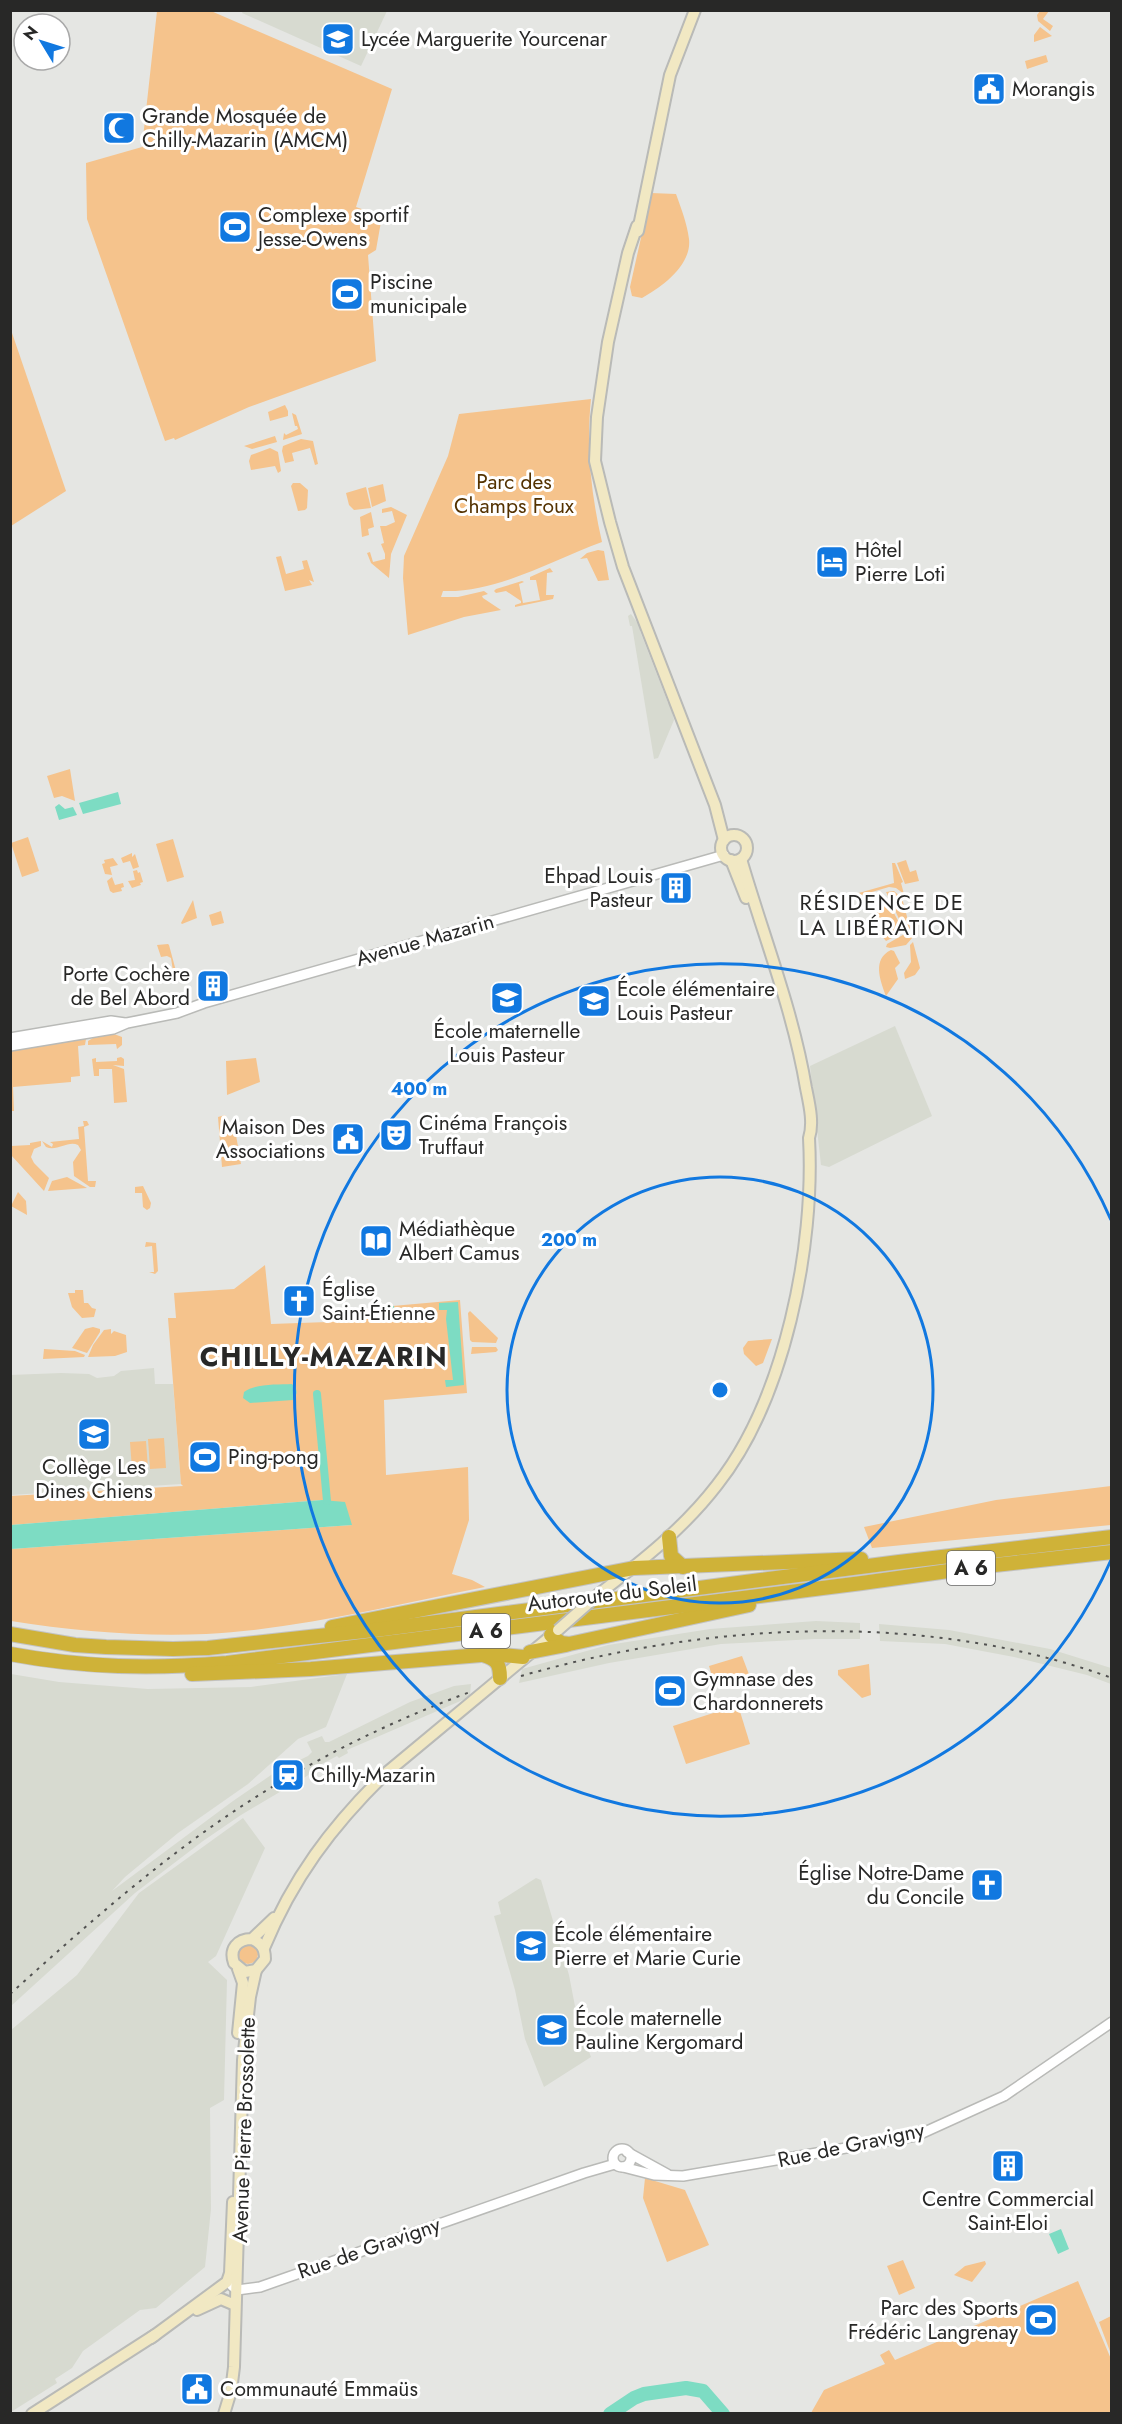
<svg xmlns="http://www.w3.org/2000/svg" width="1122" height="2424" font-family="Jost,sans-serif">
	<style>
		.built { fill: #d7dad0 }
		.green { fill: #f5c38c }
		.water { fill: #7ddcc3 }
		.lines { fill: none; stroke-linecap: round; stroke-linejoin: round }
		.canal { stroke: #7ddcc3; stroke-width: 8 }
		.river { stroke: #7ddcc3; stroke-width: 14 }
		.tertiary-casing { stroke: #b9bab7; stroke-width: 12 }
		.secondary-casing { stroke: #b9bab7; stroke-width: 14 }
		.motorway-casing { stroke: #c3c3c3; stroke-width: 16 }
		.tertiary { stroke: #fff; stroke-width: 9 }
		.secondary { stroke: #f1e8c3; stroke-width: 10 }
		.motorway { stroke: #cfb238; stroke-width: 14 }
		.rail { stroke: #525251; stroke-width: 2; stroke-dasharray: 3 6; stroke-linecap: butt }
		.secondary-bridge-casing { stroke: #b9bab7; stroke-width: 14; stroke-linecap: butt }
		.secondary-bridge { stroke: #f1e8c3; stroke-width: 10 }
		.ring { fill: none; stroke: #1178e0; stroke-width: 3 }
		.labels { text-anchor: middle; dominant-baseline: central; stroke-width: 6; stroke-linejoin: round; paint-order: stroke }
		.shield { fill: #fff; stroke: #686868; stroke-width: 1.5 }
		.shield-label { font-size: 20px; font-weight: bold; fill: #282827 }
		.poi-label { font-size: 21px; fill: #282827; stroke: #fff; text-anchor: start }
		.park-label { font-size: 21px; fill: #543200; stroke: #fff }
		.street-label { font-size: 21px; fill: #282827; stroke: #fff }
		.neighbourhood-label { font-size: 22px; letter-spacing: 1.5px; fill: #282827; stroke: #fff }
		.district-label { font-size: 27px; font-weight: bold; letter-spacing: 1.5px; fill: #282827; stroke: #fff }
		.centre { fill: #1178e0; stroke: #fff; stroke-width: 3 }
		.ring-label { font-size: 18px; text-anchor: middle; font-weight: bold; fill: #1178e0; stroke: #fff; stroke-width: 6; stroke-linejoin: round; paint-order: stroke }
	</style>
	<rect width="100%" height="100%" fill="#e5e6e3"/>
	<g class="built">
		<path d="M243,11L387,10V11L361,66L242,13Z"/>
		<path d="M631,614L642,629L640,631L668,703H671L674,710L672,712L674,720L658,758L654,759L632,626H630L628,616Z"/>
		<path d="M895,1026L932,1116L829,1167L821,1165L810,1066Z"/>
		<path d="M154,1368L155,1384H173L181,1484L11,1495L10,1375L61,1373L89,1374L97,1378L114,1376L121,1371Z"/>
		<path d="M816,1621L860,1623V1639H815L721,1644L609,1663L519,1683L522,1669L608,1645L710,1629Z"/>
		<path d="M879,1624L949,1630L1050,1649L1111,1668V1684L1087,1675L1014,1657L945,1644L880,1641Z"/>
		<path d="M11,1674L59,1682L148,1689L251,1687L347,1674L326,1727L298,1739L248,1784L178,1833L125,1877L112,1891L233,1801L277,1771L308,1756L312,1752L307,1742L322,1736L325,1742H329L410,1702L454,1686L471,1684L470,1695L465,1699L347,1750L348,1753L339,1758L337,1756L318,1766L317,1770L241,1815L203,1841L135,1893L11,2006Z"/>
		<path d="M243,1818L265,1848L216,1956L208,1962L227,1980L224,2100L210,2108L211,2209L205,2267L156,2308L140,2310L83,2351L72,2368L55,2379L57,2383L11,2412V2030L77,1975L139,1893Z"/>
		<path d="M536,1878L541,1880L569,1975L578,2022L591,2057L544,2087L525,2039L515,1990L494,1916L501,1914L498,1902Z"/>
	</g>
	<g class="green">
		<path d="M157,11H211L392,89L356,207L382,216L376,250L368,255L376,361L249,407L175,440L174,438L165,441L87,219L86,163L142,147Z"/>
		<path d="M1040,11H1049L1043,19L1053,26L1050,31L1038,21L1037,15Z"/>
		<path d="M1040,27L1052,36L1034,42V35Z"/>
		<path d="M1046,55L1048,62L1027,69L1025,61Z"/>
		<path d="M651,193L676,194C681,208 687,223 689,239C692,265 662,287 642,298L632,296L630,287Z"/>
		<path d="M11,330L66,491L11,526H10Z"/>
		<path d="M591,399C586,448 591,494 602,542C552,560 498,593 443,591L441,597H458L484,591L488,594L482,596L483,598L501,610L464,617L408,635L403,578L404,556L448,456L459,414Z"/>
		<path d="M285,405L288,411V416L270,421L268,412Z"/>
		<path d="M292,413L296,415L302,434L283,440L284,433L286,435L298,429L297,426H295Z"/>
		<path d="M275,436L277,442L252,449L244,446Z"/>
		<path d="M301,439L313,441L318,464L315,465L310,448L292,453L294,461L285,463L282,451L283,446Z"/>
		<path d="M270,448L278,452L281,471L278,473L275,466L251,470L249,461L251,455Z"/>
		<path d="M293,483H300L308,490L307,508L305,510L298,511L291,486Z"/>
		<path d="M383,484L386,501L372,507L368,488Z"/>
		<path d="M366,487L371,508L354,510L349,505L346,493Z"/>
		<path d="M391,507L407,515L391,554L389,578L371,563L367,553L370,552L373,562L385,559V554L381,544L384,543L380,526H386L395,522L392,511L382,513V509Z"/>
		<path d="M371,512L374,527L368,529L369,535L362,537L360,517Z"/>
		<path d="M598,550L604,551L609,580L598,581L587,558L580,559L587,553Z"/>
		<path d="M281,556L286,574L304,569L302,561L307,560L314,582L309,580L312,585L285,591L276,557Z"/>
		<path d="M550,568L553,572L547,573L546,595H554L553,599L515,607V605L521,603V601L506,591L496,593L494,591L496,589L522,581L524,582L519,584L523,603L540,600L536,580H530V577Z"/>
		<path d="M70,769L75,801L62,796L54,798L47,776Z"/>
		<path d="M28,837L39,871L22,877L11,843Z"/>
		<path d="M173,839L184,877L167,882L156,844Z"/>
		<path d="M132,853V857L135,854L139,867L133,869L130,861L123,863L121,858Z"/>
		<path d="M113,858L118,865L110,867L112,875L105,874L102,864L105,863L104,860Z"/>
		<path d="M906,860L910,872L916,870L919,881L905,884L897,863Z"/>
		<path d="M892,863H895L903,882L901,883L904,894L896,888L889,887L834,903L832,898L834,900L894,883Z"/>
		<path d="M137,870L138,873L140,872L143,882L140,883L141,885L132,888L128,881L135,880L133,871Z"/>
		<path d="M112,877L115,885L123,883L124,887L121,888L122,891L113,893L110,891L107,881Z"/>
		<path d="M894,891L902,898L910,928L908,931L904,929L886,892Z"/>
		<path d="M193,900L197,918L182,924L181,923Z"/>
		<path d="M888,902L903,930L902,933L886,941L881,935L884,928L875,911Z"/>
		<path d="M221,911L224,923L212,926L209,915Z"/>
		<path d="M908,932H911L913,937L906,945L890,948L886,947L887,944Z"/>
		<path d="M913,942L920,968L915,975L905,979L904,973L911,962L910,945Z"/>
		<path d="M168,944L169,945L176,971H173L171,958L167,956L161,957L157,945Z"/>
		<path d="M891,950L894,951L900,963L895,968L898,979L886,996C880,980 872,959 891,950Z"/>
		<path d="M114,1034L122,1037V1045L117,1049L116,1044L88,1045V1041L93,1038Z"/>
		<path d="M86,1039L85,1045L78,1046L80,1076L71,1077V1082L13,1087L14,1111H11V1051Z"/>
		<path d="M121,1057L124,1059V1066L113,1065L124,1069L127,1102L114,1103L112,1069H99V1076H94L92,1059L96,1058V1062L117,1061V1058Z"/>
		<path d="M256,1058L260,1082L227,1095L226,1061Z"/>
		<path d="M225,1115L236,1135L241,1164L222,1167L218,1117Z"/>
		<path d="M83,1121H87L89,1125L84,1127L88,1181H96L95,1187H90L74,1176L73,1162L81,1150L78,1145C68,1140 57,1152 46,1147L42,1141L52,1147L53,1144L50,1142L79,1139L78,1127L84,1126Z"/>
		<path d="M41,1141V1146L34,1149L31,1157L34,1163L49,1178L44,1191L11,1155V1146L30,1145V1143Z"/>
		<path d="M67,1177L87,1188L48,1191L52,1181Z"/>
		<path d="M143,1186L151,1203L150,1208L147,1210L143,1207L142,1193H135V1187Z"/>
		<path d="M18,1192L26,1201L27,1215L11,1206Z"/>
		<path d="M146,1242L156,1243L158,1271L155,1274L149,1272H154L152,1246L145,1247Z"/>
		<path d="M265,1265L271,1324L328,1322L370,1317V1308L460,1300L467,1393L384,1400L386,1475L468,1467L469,1520L452,1574L472,1580L485,1587C393,1605 300,1629 206,1634C141,1637 75,1631 11,1621V1549L352,1525L322,1500L11,1525L10,1496L183,1486L181,1484L168,1318H176L174,1293L234,1289Z"/>
		<path d="M75,1290H83L84,1303H88L92,1308L96,1309L94,1317L82,1318L72,1307L68,1293H75Z"/>
		<path d="M470,1311L498,1338L496,1343L472,1342L470,1340L468,1313Z"/>
		<path d="M93,1327L100,1329V1332L87,1353L72,1348L85,1329Z"/>
		<path d="M111,1329V1334L114,1331L126,1335L127,1352L115,1356L88,1357L93,1345L104,1330Z"/>
		<path d="M772,1339L763,1363L756,1366L744,1354L743,1348L748,1341Z"/>
		<path d="M472,1347H496L498,1350L496,1352L471,1354Z"/>
		<path d="M44,1349L75,1351L85,1355L84,1357L43,1359Z"/>
		<path d="M164,1438L166,1468L150,1469L148,1439Z"/>
		<path d="M146,1441L148,1468L132,1469L130,1442Z"/>
		<path d="M1111,1486V1525L872,1548L864,1527L996,1500Z"/>
		<path d="M742,1656L750,1677L719,1687L715,1686L709,1666Z"/>
		<path d="M869,1664L871,1695L862,1698L838,1675V1670Z"/>
		<path d="M738,1705L750,1744L686,1764L673,1726Z"/>
		<circle cx="248" cy="1954" r="10"/>
		<path d="M645,2178L685,2190L709,2245L667,2262L643,2198Z"/>
		<path d="M903,2260L915,2288L899,2295L887,2266Z"/>
		<path d="M985,2261L986,2264L972,2282L954,2275L965,2266Z"/>
		<path d="M1078,2281L1111,2359V2413H811L824,2390L885,2364L880,2355L889,2350L895,2360Z"/>
		<path d="M1111,2316V2354L1099,2322Z"/>
	</g>
	<g class="water">
		<path d="M118,792L121,804L83,814L79,803Z"/>
		<path d="M59,804L65,809L73,807L77,815L59,820L55,807Z"/>
		<path d="M458,1302L464,1385L446,1387L445,1380H453L446,1319L447,1310H439V1303Z"/>
		<path d="M394,1306L395,1314L370,1316V1308Z"/>
		<path d="M292,1384C298,1390 298,1393 293,1400L250,1403L243,1398L244,1392C257,1383 277,1385 292,1384Z"/>
		<path d="M322,1500L345,1502L352,1525L11,1549V1525Z"/>
		<path d="M1061,2229L1069,2249L1058,2254L1049,2234Z"/>
	</g>
	<g class="lines">
		<path class="canal" d="M317,1394L327,1501"/>
		<path class="river" d="M610,2414L634,2398L644,2394L686,2388L703,2391L723,2414"/>
		<g class="tertiary-casing">
			<g id="tertiary">
				<path d="M10,1038L111,1021L125,1023"/>
				<path d="M10,1046L113,1029L127,1023L177,1013L204,1003L724,855"/>
				<circle cx="622" cy="2158" r="9"/>
				<path d="M627,2152L667,2174"/>
				<path d="M623,2167L654,2175L683,2176L916,2136L1004,2096L1112,2022"/>
				<path d="M232,2286L237,2290L260,2287L584,2173L615,2164"/>
			</g>
		</g>
		<g class="secondary-casing">
			<g id="secondary">
				<path d="M637,226L628,253L608,342L597,417L595,461L610,522L623,567L715,805L724,840"/>
				<path d="M638,231L670,75L695,10"/>
				<circle cx="734" cy="848" r="13"/>
				<path d="M731,860L746,898"/>
				<path d="M600,1593C642,1561 684,1528 717,1485C785,1399 815,1246 809,1138C814,1123 809,1103 806,1088C793,1010 763,935 741,859"/>
				<path d="M252,1939C261,1943 265,1948 265,1959L256,1970L245,1972L234,1963C229,1949 237,1939 252,1939L274,1918"/>
				<path d="M264,1948C293,1878 331,1827 385,1774L557,1631"/>
				<path d="M238,2033L243,1983L238,1969"/>
				<path d="M197,2310L221,2299L235,2305"/>
				<path d="M151,2338L227,2282L230,2273L233,2202"/>
				<path d="M32,2414L155,2335"/>
				<path d="M224,2414L231,2391L234,2367L243,2060L250,1997L256,1970"/>
			</g>
		</g>
		<g class="motorway-casing">
			<g id="motorway">
				<path d="M669,1537L671,1556L683,1567"/>
				<path d="M332,1627L634,1568L861,1559"/>
				<path d="M10,1634L75,1645L106,1647L173,1649L208,1648L383,1629L899,1562L1112,1537"/>
				<path d="M551,1635L561,1643L569,1644L749,1605"/>
				<path d="M530,1652L566,1645"/>
				<path d="M10,1654C85,1668 152,1669 227,1663L862,1583L977,1567L1112,1552"/>
				<path d="M483,1655C497,1659 500,1664 500,1678"/>
				<path d="M192,1674L311,1669L493,1654L523,1657"/>
			</g>
		</g>
		<use href="#tertiary" class="tertiary"/>
		<use href="#secondary" class="secondary"/>
		<use href="#motorway" class="motorway"/>
		<g class="rail">
			<path d="M521,1676C710,1622 924,1610 1112,1678"/>
			<path d="M10,1994C79,1932 148,1870 224,1818C300,1766 383,1724 470,1692"/>
		</g>
		<g class="secondary-bridge-casing">
			<path id="secondary-bridge" d="M558,1630L600,1593"/>
		</g>
		<use href="#secondary-bridge" class="secondary-bridge"/>
	</g>
	<g class="ring">
		<circle cx="720" cy="1390" r="213"/>
		<path d="M1111 1560A426 426 0 1 1 1111 1220"/>
	</g>
	<defs>
		<g id="school-square" transform="scale(1.725)"><rect x="-9" y="-9" width="18" height="18" rx="4" fill="#1178e0" stroke="#fff"/><path d="M0-5L7-2L0 1L-7-2ZM-4 1L0 2.5L4 1V4Q0 6-4 4Z" fill="#fff"/></g>
		<g id="civic-square" transform="scale(1.725)"><rect x="-9" y="-9" width="18" height="18" rx="4" fill="#1178e0" stroke="#fff"/><path d="M-.6-6.5H3V-4.5H.6V-3L4-1V1h2V6H-6V1h2V-1L-.6-3ZM-1.2 2.5V6h2.4V2.5Z" fill="#fff"/></g>
		<g id="mosque-square" transform="scale(1.725)"><rect x="-9" y="-9" width="18" height="18" rx="4" fill="#1178e0" stroke="#fff"/><path d="M3.5-4.9A6 6 0 1 0 3.5 4.9A5 5 0 1 1 3.5-4.9Z" fill="#fff"/></g>
		<g id="stadium-square" transform="scale(1.725)"><rect x="-9" y="-9" width="18" height="18" rx="4" fill="#1178e0" stroke="#fff"/><path d="M0-5a6.5 5 0 1 0 0 10a6.5 5 0 1 0 0-10ZM-3.5-1.8h7v3.6h-7Z" fill="#fff"/></g>
		<g id="hotel-square" transform="scale(1.725)"><rect x="-9" y="-9" width="18" height="18" rx="4" fill="#1178e0" stroke="#fff"/><path d="M-6-4.5h1.5V1H6V5H4.5V3h-9V5H-6ZM-4 0a1.8 1.8 0 1 1 3.6 0ZM.5 0V-2.5h3Q6-2.5 6 0Z" fill="#fff"/></g>
		<g id="building-square" transform="scale(1.725)"><rect x="-9" y="-9" width="18" height="18" rx="4" fill="#1178e0" stroke="#fff"/><path d="M-4-6H4V6H1V3H-1V6H-4ZM-2.5-4.3h1.7v1.8h-1.7ZM.8-4.3h1.7v1.8H.8ZM-2.5-1h1.7V.8h-1.7ZM.8-1h1.7V.8H.8Z" fill="#fff"/></g>
		<g id="theatre-square" transform="scale(1.725)"><rect x="-9" y="-9" width="18" height="18" rx="4" fill="#1178e0" stroke="#fff"/><path d="M-5-5.5Q0-4 5-5.5V0Q5 5 0 6Q-5 5-5 0ZM-3.3-2.5H-1v1.5H-3.3ZM1-2.5H3.3v1.5H1ZM-2.8 1Q0 5.5 2.8 1Z" fill="#fff"/></g>
		<g id="library-square" transform="scale(1.725)"><rect x="-9" y="-9" width="18" height="18" rx="4" fill="#1178e0" stroke="#fff"/><path d="M-6-4Q-3-5.5-.7-3.5V5Q-3 3-6 4ZM6-4Q3-5.5 .7-3.5V5Q3 3 6 4Z" fill="#fff"/></g>
		<g id="church-square" transform="scale(1.725)"><rect x="-9" y="-9" width="18" height="18" rx="4" fill="#1178e0" stroke="#fff"/><path d="M-1.2-6h2.4v3.5h3.3v2.4h-3.3V6h-2.4V-.1h-3.3v-2.4h3.3Z" fill="#fff"/></g>
		<g id="station-square" transform="scale(1.725)"><rect x="-9" y="-9" width="18" height="18" rx="4" fill="#1178e0" stroke="#fff"/><path d="M-3-6H3Q5-6 5-4V2Q5 4 3 4L4.5 6H3L1.5 4h-3L-3 6H-4.5L-3 4Q-5 4-5 2V-4Q-5-6-3-6ZM-3.5-4v3h7v-3ZM-3.5 1v1.5H-2V1ZM2 1v1.5H3.5V1Z" fill="#fff"/></g>
	</defs>
	<g fill-rule="evenodd">
		<use href="#school-square" x="338" y="39"/>
		<use href="#civic-square" x="989" y="89"/>
		<use href="#mosque-square" x="119" y="128"/>
		<use href="#stadium-square" x="235" y="227"/>
		<use href="#stadium-square" x="347" y="294"/>
		<use href="#hotel-square" x="832" y="562"/>
		<use href="#building-square" x="676" y="888"/>
		<use href="#building-square" x="213" y="986"/>
		<use href="#school-square" x="507" y="998"/>
		<use href="#school-square" x="594" y="1001"/>
		<use href="#theatre-square" x="396" y="1135"/>
		<use href="#civic-square" x="348" y="1139"/>
		<use href="#library-square" x="376" y="1241"/>
		<use href="#church-square" x="299" y="1301"/>
		<use href="#school-square" x="94" y="1434"/>
		<use href="#stadium-square" x="205" y="1457"/>
		<use href="#stadium-square" x="670" y="1691"/>
		<use href="#station-square" x="288" y="1775"/>
		<use href="#church-square" x="987" y="1885"/>
		<use href="#school-square" x="531" y="1946"/>
		<use href="#school-square" x="552" y="2030"/>
		<use href="#building-square" x="1008" y="2166"/>
		<use href="#stadium-square" x="1041" y="2320"/>
		<use href="#civic-square" x="197" y="2389"/>
	</g>
	<g class="labels">
		<g class="shield">
			<rect x="947" y="1551" width="48" height="34" rx="4.5"/>
			<rect x="462" y="1614" width="48" height="34" rx="4.5"/>
		</g>
		<g class="shield-label">
			<text x="971" y="1568">A 6</text>
			<text x="486" y="1631">A 6</text>
		</g>
		<g class="poi-label">
			<text x="361" y="39">Lycée Marguerite Yourcenar</text>
			<text x="1012" y="89">Morangis</text>
			<text x="142" y="116">Grande Mosquée de<tspan x="142" dy="24">Chilly-Mazarin (AMCM)</tspan></text>
			<text x="258" y="215">Complexe sportif<tspan x="258" dy="24">Jesse-Owens</tspan></text>
			<text x="370" y="282">Piscine<tspan x="370" dy="24">municipale</tspan></text>
			<text x="855" y="550">Hôtel<tspan x="855" dy="24">Pierre Loti</tspan></text>
			<text x="653" y="876" text-anchor="end">Ehpad Louis<tspan x="653" dy="24">Pasteur</tspan></text>
			<text x="190" y="974" text-anchor="end">Porte Cochère<tspan x="190" dy="24">de Bel Abord</tspan></text>
			<text x="617" y="989">École élémentaire<tspan x="617" dy="24">Louis Pasteur</tspan></text>
			<text x="507" y="1031" text-anchor="middle">École maternelle<tspan x="507" dy="24">Louis Pasteur</tspan></text>
			<text x="419" y="1123">Cinéma François<tspan x="419" dy="24">Truffaut</tspan></text>
			<text x="325" y="1127" text-anchor="end">Maison Des<tspan x="325" dy="24">Associations</tspan></text>
			<text x="399" y="1229">Médiathèque<tspan x="399" dy="24">Albert Camus</tspan></text>
			<text x="322" y="1289">Église<tspan x="322" dy="24">Saint-Étienne</tspan></text>
			<text x="228" y="1457">Ping-pong</text>
			<text x="94" y="1467" text-anchor="middle">Collège Les<tspan x="94" dy="24">Dines Chiens</tspan></text>
			<text x="693" y="1679">Gymnase des<tspan x="693" dy="24">Chardonnerets</tspan></text>
			<text x="311" y="1775">Chilly-Mazarin</text>
			<text x="964" y="1873" text-anchor="end">Église Notre-Dame<tspan x="964" dy="24">du Concile</tspan></text>
			<text x="554" y="1934">École élémentaire<tspan x="554" dy="24">Pierre et Marie Curie</tspan></text>
			<text x="575" y="2018">École maternelle<tspan x="575" dy="24">Pauline Kergomard</tspan></text>
			<text x="1008" y="2199" text-anchor="middle">Centre Commercial<tspan x="1008" dy="24">Saint-Eloi</tspan></text>
			<text x="1018" y="2308" text-anchor="end">Parc des Sports<tspan x="1018" dy="24">Frédéric Langrenay</tspan></text>
			<text x="220" y="2389">Communauté Emmaüs</text>
		</g>
		<g class="park-label">
			<text x="514" y="482">Parc des<tspan x="514" dy="24">Champs Foux</tspan></text>
		</g>
		<g class="street-label">
			<text transform="translate(425 940) rotate(-16)">Avenue Mazarin</text>
			<text transform="translate(612 1594) rotate(-7)">Autoroute du Soleil</text>
			<text transform="translate(244 2130) rotate(-88)">Avenue Pierre Brossolette</text>
			<text transform="translate(851 2145) rotate(-12)">Rue de Gravigny</text>
			<text transform="translate(369 2248) rotate(-19)">Rue de Gravigny</text>
		</g>
		<g class="neighbourhood-label">
			<text x="882" y="902">RÉSIDENCE DE<tspan x="882" dy="25">LA LIBÉRATION</tspan></text>
		</g>
		<g class="district-label">
			<text x="324" y="1356">CHILLY-MAZARIN</text>
		</g>
	</g>
	<circle cx="720" cy="1390" r="9" class="centre"/>
	<g class="ring-label">
		<text x="419" y="1095">400 m</text>
		<text x="569" y="1246">200 m</text>
	</g>
	<rect width="1122" height="2424" fill="none" stroke="#282827" stroke-width="24"/>
	<g transform="translate(42 42) rotate(308)"><circle r="28" fill="#ffffff" stroke="#a9a9a9" stroke-width="1.5"/>
	<path d="M0-4.5L10 22L0 15L-10 22Z" fill="#1178e0"/>
	<text y="-9" font-size="16" font-weight="bold" text-anchor="middle" fill="#282827">N</text>
	</g>
</svg>
